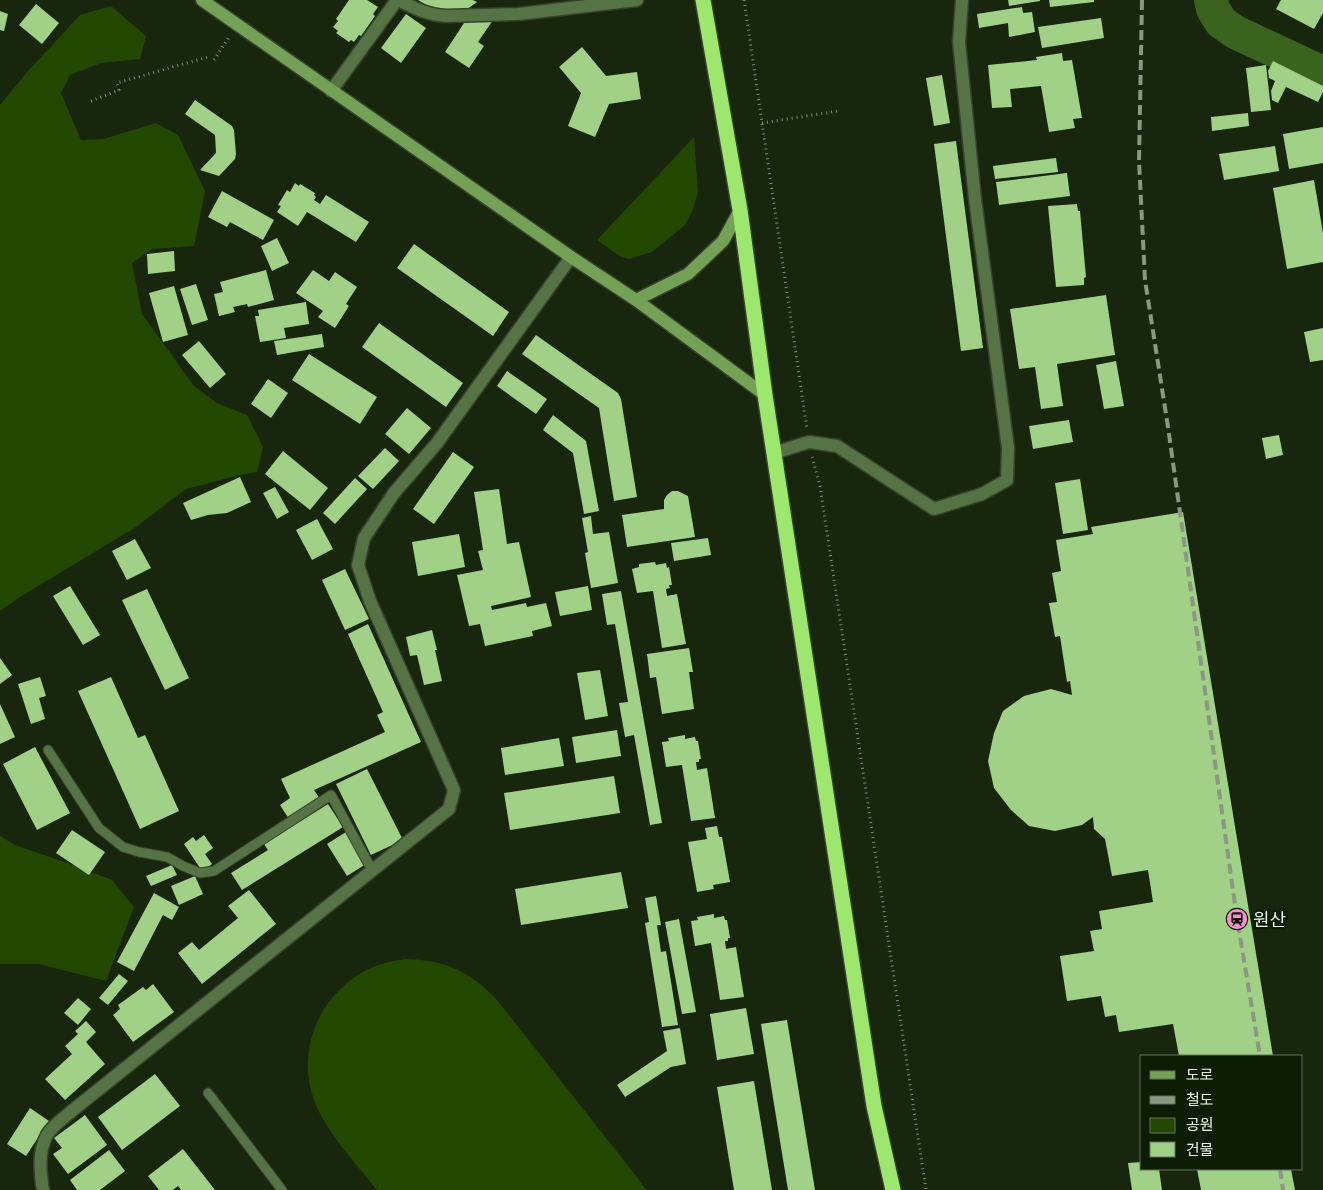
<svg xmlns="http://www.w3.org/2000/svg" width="1323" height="1190" font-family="'Titillium Web','Noto Sans KR',sans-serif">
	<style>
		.green { fill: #234801 }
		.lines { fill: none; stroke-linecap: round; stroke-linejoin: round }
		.river { stroke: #3a631d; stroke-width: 34 }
		.building { fill: #a1d087 }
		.lane-casing { stroke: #35432b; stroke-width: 11 }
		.street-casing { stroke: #35432b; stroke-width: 15 }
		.secondary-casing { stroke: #35432b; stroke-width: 15 }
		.highway-casing { stroke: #35432b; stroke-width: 18 }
		.path { stroke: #808d78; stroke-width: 3; stroke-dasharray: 1 4; stroke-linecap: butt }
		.lane { stroke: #567345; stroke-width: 9 }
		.street { stroke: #567345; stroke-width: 12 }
		.secondary { stroke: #73a257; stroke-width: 12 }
		.highway { stroke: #9ee76f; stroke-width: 15 }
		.rail { stroke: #8a9783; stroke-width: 4; stroke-dasharray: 10 5; stroke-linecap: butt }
		.labels { text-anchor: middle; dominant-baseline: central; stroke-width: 5; stroke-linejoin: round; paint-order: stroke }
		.poi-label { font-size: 18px; fill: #eaf5e5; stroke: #0d1c04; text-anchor: start }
	</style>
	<rect width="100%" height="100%" fill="#17260d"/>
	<g class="green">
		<path d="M111,6L146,36L140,59L101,63L70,75L61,93L81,140L103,139L156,123L178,135L205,191L194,246L152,249L132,263L142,314L194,386L217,403L247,415L263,447L257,472L240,475L186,489L136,527L20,597L0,611V105L28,71L80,15Z"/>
		<path d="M694,137L698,192L693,210L685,225L652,252L629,259L621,257L597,240Z"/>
		<path d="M0,836L15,845L65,862L112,880L134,907L106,981L39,964H0Z"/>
		<path d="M405,959C445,960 470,971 497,1000L637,1177L646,1190H377C356,1163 326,1133 314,1100C297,1055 316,1003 355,977C370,966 387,962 405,959Z"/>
	</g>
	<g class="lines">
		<path class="river" d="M1211,0L1213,9L1221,22L1235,32L1323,73"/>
	</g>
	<g class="building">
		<path d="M349,0H367L378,7L373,14L375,16L361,36L359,35L354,42L351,40L349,42L336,33L338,31L333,27L338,21L336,19Z"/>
		<path d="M418,0H473L477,2L466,10L438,12Z"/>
		<path d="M1008,0H1040V1L1009,6Z"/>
		<path d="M1049,0H1094V2L1050,7Z"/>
		<path d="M1281,0H1323V13L1314,29L1276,9Z"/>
		<path d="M36,4L59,23L42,44L19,25Z"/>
		<path d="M1022,7L1023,13L1032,12L1035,32L1009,37L1008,23L979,28L977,14Z"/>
		<path d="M0,11L8,14L4,31L0,30Z"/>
		<path d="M406,14L426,28L401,63L381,48Z"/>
		<path d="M1101,18L1104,38L1042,48L1038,27Z"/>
		<path d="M493,20L478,42L484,46L469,68L445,52L464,23Z"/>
		<path d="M582,47L606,76L637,72L641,99L609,104L595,137L568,126L581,93L559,67Z"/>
		<path d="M1062,53L1063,61L1072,60L1082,118L1073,119L1075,128L1049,132L1041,86L1010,89L1012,107L992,108L988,65L1037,60L1036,57Z"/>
		<path d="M1273,61L1323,86V92L1318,102L1286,87L1278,103L1272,100L1271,91L1275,81L1269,78L1268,71Z"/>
		<path d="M1266,65L1271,110L1251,112L1246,68Z"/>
		<path d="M942,75L950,123L934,126L926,78Z"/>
		<path d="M195,100L232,126L234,130L236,154L235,159L219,176L200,170L216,153L215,135L185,114Z"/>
		<path d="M1248,113L1249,126L1212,131L1211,117Z"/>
		<path d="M1323,127V163L1289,169L1283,134Z"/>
		<path d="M956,141L983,348L961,351L934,144Z"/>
		<path d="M1275,146L1279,171L1224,180L1219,154Z"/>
		<path d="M1056,158L1058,172L995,179L993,166Z"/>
		<path d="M1067,173L1070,196L999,205L996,182Z"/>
		<path d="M1314,180L1323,233V262L1287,269L1273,188Z"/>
		<path d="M295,183L299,186L300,184L315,193L314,195L316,197L314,200L320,204L326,195L369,222L356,242L307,212L298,226L277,212L281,206L278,205L287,190L290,192Z"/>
		<path d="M222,191L274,220L263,240L230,222L227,227L208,217Z"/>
		<path d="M1077,204L1078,211H1080L1086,277L1084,278V285L1056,287L1048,206Z"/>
		<path d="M277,238L289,263L272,271L261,246Z"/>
		<path d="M414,244L509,312L493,336L397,268Z"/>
		<path d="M174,251L175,271L148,274L147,254Z"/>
		<path d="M266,270L274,300L248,307L247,304L233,307L235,312L219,316L214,294L223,292L220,282Z"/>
		<path d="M313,270L329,281L335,272L357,287L346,304L349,306L335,328L318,317L323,311L296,293Z"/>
		<path d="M196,284L208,320L192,325L180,289Z"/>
		<path d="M174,286L188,335L163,342L149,293Z"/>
		<path d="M1106,295L1115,355L1057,364L1063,406L1041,409L1035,367L1019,369L1010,309Z"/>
		<path d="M306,302L309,324L284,328L286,338L260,342L255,316H259L258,310Z"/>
		<path d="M379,323L463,383L446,407L362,347Z"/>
		<path d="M1323,328V360L1310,362L1304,332Z"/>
		<path d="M322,334L324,347L277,355L274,341Z"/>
		<path d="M536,335L618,393L621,399L637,497L614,501L599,408L522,354Z"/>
		<path d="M199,341L226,374L210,388L182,355Z"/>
		<path d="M309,354L377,397L360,424L292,380Z"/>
		<path d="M1116,361L1124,406L1104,409L1096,365Z"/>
		<path d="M507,371L547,399L536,414L497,386Z"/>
		<path d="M268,379L288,393L271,418L251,404Z"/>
		<path d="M407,408L431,428L409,454L385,434Z"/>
		<path d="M553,415L586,441L599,511L584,514L573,453L543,430Z"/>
		<path d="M1069,420L1073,442L1033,449L1029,426Z"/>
		<path d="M1279,435L1283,455L1266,459L1262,438Z"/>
		<path d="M385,448L399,461L373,489L358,476Z"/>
		<path d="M283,451L328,488L310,510L265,474Z"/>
		<path d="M453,452L474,467L434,524L413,509Z"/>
		<path d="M240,477L251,502L227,513L208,515L191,520L183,503Z"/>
		<path d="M355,478L367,489L335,524L323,513Z"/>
		<path d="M1080,479L1088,530L1063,534L1055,483Z"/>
		<path d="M275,487L289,512L277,519L263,493Z"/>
		<path d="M499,489L507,544L519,542L531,597L491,606L492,610L526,603L527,607L546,603L552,626L532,631L533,636L485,646L480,624L469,626L457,575L483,570L478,551L483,550L474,492Z"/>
		<path d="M672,491H678L688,496L695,537L627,547L622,515L664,509V500L667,495Z"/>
		<path d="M1183,512L1273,1056H1179L1173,1024L1119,1032L1116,1015L1105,1017L1101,996L1067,1001L1060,956L1094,951L1090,931L1102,929L1099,911L1153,902L1148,870L1112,876L1105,839L1094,829L1093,817L1082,825L1055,831L1029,826L1011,810L994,788L988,761L994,733L1003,711L1024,696L1051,689L1072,695L1070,681L1067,682L1060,636L1055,637L1049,603L1057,602L1052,573L1061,571L1056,540L1093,534L1091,527Z"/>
		<path d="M591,516L593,534L609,532L618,583L591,588L585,553L588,552L582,518Z"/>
		<path d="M317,519L333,549L312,560L296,530Z"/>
		<path d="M459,534L465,567L418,576L412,542Z"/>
		<path d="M708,538L711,555L674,561L671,543Z"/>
		<path d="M135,539L151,568L127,580L112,551Z"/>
		<path d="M655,562L656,565L666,563L667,568L669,567L672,585H669L670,588L666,589L667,596L677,594L686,644L662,648L653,591L637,593L632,569L639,567V564Z"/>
		<path d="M345,569L369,619L345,630L322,580Z"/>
		<path d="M70,586L100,635L83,645L53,596Z"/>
		<path d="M588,586L592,610L560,616L555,592Z"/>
		<path d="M147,589L189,678L165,690L122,600Z"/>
		<path d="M621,591L662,823L650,825L634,735L625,737L619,703L628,702L615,624L607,625L602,594Z"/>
		<path d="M368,624L421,742L314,790L320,799L289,819L280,805L290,798L281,779L385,732L377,715L383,712L348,634Z"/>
		<path d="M432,630L437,650H435L442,681L424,685L417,655L410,656L406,637Z"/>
		<path d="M689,648L693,672H689L694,709L662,714L656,677L650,678L647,654Z"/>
		<path d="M0,658L12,675L0,684Z"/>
		<path d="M600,670L608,716L585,720L577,673Z"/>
		<path d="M40,677L46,696L39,698L45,719L31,724L18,684Z"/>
		<path d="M111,677L138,738L145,735L179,811L140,829L78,691Z"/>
		<path d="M0,704L15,737L0,744Z"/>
		<path d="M617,730L621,756L576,763L572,737Z"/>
		<path d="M685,735V739L695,737L696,741H698L701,759H699V762H696L697,770L707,768L715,818L691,821L682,765L666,767L662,742L669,741L668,738Z"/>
		<path d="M559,738L564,766L505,775L501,748Z"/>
		<path d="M35,747L70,813L37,830L3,764Z"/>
		<path d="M367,769L403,840L371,855L336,784Z"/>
		<path d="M614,776L620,813L510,830L504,793Z"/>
		<path d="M328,804L343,827L242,890L231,873L268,850L264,844Z"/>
		<path d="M717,826L719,837H722L730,882L713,885L714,889L697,892L688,842L707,839L705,828Z"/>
		<path d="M72,830L105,852L89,875L56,853Z"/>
		<path d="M346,832L366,864L347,876L327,844Z"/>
		<path d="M204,835L213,848L205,854L212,864L202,871L184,844L193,837L196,841Z"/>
		<path d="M172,865L177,875L151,886L146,876Z"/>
		<path d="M621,872L628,908L521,925L515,889Z"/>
		<path d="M195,876L203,894L179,905L171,886Z"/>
		<path d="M249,890L276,924L202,984L178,953L192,942L199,950L238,918L228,906Z"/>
		<path d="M154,893L179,907L172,920L163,915L134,971L117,962Z"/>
		<path d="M656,896L661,925H657L661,952L666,951L678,1025L662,1027L645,923L649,922L645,898Z"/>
		<path d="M714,914V918L724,916L725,920H727L730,938H728V941H725L726,949L736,947L744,997L720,1000L711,943L695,946L691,921L698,920L697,917Z"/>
		<path d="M679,919L696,1012L682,1014L665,922Z"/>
		<path d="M119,974L128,981L108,1005L99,998Z"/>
		<path d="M153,984L174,1012L133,1042L113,1015L120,1009L118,1005L143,987L146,990Z"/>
		<path d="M78,998L91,1009L78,1025L64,1013Z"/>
		<path d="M746,1008L754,1054L717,1060L710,1014Z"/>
		<path d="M787,1020L815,1190H788L761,1024Z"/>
		<path d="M86,1021L96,1032L86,1042L105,1064L65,1100L45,1079L72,1054L65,1046L78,1034L75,1031Z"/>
		<path d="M680,1028L686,1064L671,1067L625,1097L617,1085L667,1051L663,1031Z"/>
		<path d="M155,1074L180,1106L122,1150L98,1117Z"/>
		<path d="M754,1081L772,1190H734L717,1087Z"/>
		<path d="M30,1108L49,1121L26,1156L7,1144Z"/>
		<path d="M85,1115L107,1145L68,1174L53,1154L62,1148L54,1138Z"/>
		<path d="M183,1149L215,1190H181L178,1186L173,1190H159L148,1176Z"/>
		<path d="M109,1150L125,1171L100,1190H77L70,1180Z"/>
		<path d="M1142,1162V1169H1159L1162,1190H1132L1128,1163Z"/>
		<path d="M1197,1169H1291L1295,1190H1201Z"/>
	</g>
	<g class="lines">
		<g class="lane-casing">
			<g id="lane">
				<path d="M48,750L99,828L123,847L139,852L167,857L183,866L200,873L214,871L331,795L372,870"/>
				<path d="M208,1093L282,1190"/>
			</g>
		</g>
		<g class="street-casing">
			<g id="street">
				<path d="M398,0C414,8 428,15 446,16L519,14L637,0"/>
				<path d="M331,91L397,0"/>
				<path d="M774,453L809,442L837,446L934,509L982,494L1007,480L1008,448L975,199L959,42L962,0"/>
				<path d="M43,1190C40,1172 38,1152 47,1135C52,1126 65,1117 73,1110L449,809L454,790L370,601L358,565L364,538L394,493L437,443L571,257"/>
			</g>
		</g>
		<g class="secondary-casing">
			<g id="secondary">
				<path d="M202,0L571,257L636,300L765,395"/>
				<path d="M636,300L688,274L723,241L740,210"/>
			</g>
		</g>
		<g class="highway-casing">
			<path id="highway" d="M703,0L740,210L765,395L874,1106L893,1190"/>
		</g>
		<g class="path">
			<path d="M744,0L807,429"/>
			<path d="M214,60L229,37"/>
			<path d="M91,101L119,90L117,83L208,57"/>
			<path d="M762,123L838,111"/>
			<path d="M812,457L820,486L926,1190"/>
		</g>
		<use href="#lane" class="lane"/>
		<use href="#street" class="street"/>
		<use href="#secondary" class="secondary"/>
		<use href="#highway" class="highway"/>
		<g class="rail">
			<path d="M1142,0L1139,161L1145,280L1168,427L1237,919L1260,1056"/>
			<path d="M1280,1169L1283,1190"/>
		</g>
	</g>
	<defs>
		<g id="station-disc" transform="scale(1.125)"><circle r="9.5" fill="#f790cd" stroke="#0d1c04"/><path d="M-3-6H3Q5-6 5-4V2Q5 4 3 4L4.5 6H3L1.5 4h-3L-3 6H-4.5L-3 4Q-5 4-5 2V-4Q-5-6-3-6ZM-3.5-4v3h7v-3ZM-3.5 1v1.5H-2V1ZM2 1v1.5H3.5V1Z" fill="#111"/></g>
	</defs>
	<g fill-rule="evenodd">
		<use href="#station-disc" x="1237" y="919"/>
	</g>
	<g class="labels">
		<g class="poi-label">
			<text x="1253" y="919">원산</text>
		</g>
	</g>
	<rect x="1140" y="1055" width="162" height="115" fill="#0d1c04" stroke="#65735e"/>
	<rect x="1150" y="1071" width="25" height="8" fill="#73a257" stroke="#65735e"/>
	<text x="1186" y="1080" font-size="15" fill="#eaf5e5">도로</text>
	<rect x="1150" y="1096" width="25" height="8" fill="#8a9783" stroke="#65735e"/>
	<text x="1186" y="1105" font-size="15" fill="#eaf5e5">철도</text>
	<rect x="1150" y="1118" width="25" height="15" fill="#234801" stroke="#65735e"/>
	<text x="1186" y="1130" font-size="15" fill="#eaf5e5">공원</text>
	<rect x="1150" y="1142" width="25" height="15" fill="#a1d087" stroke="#65735e"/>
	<text x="1186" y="1155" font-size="15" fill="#eaf5e5">건물</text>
</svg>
